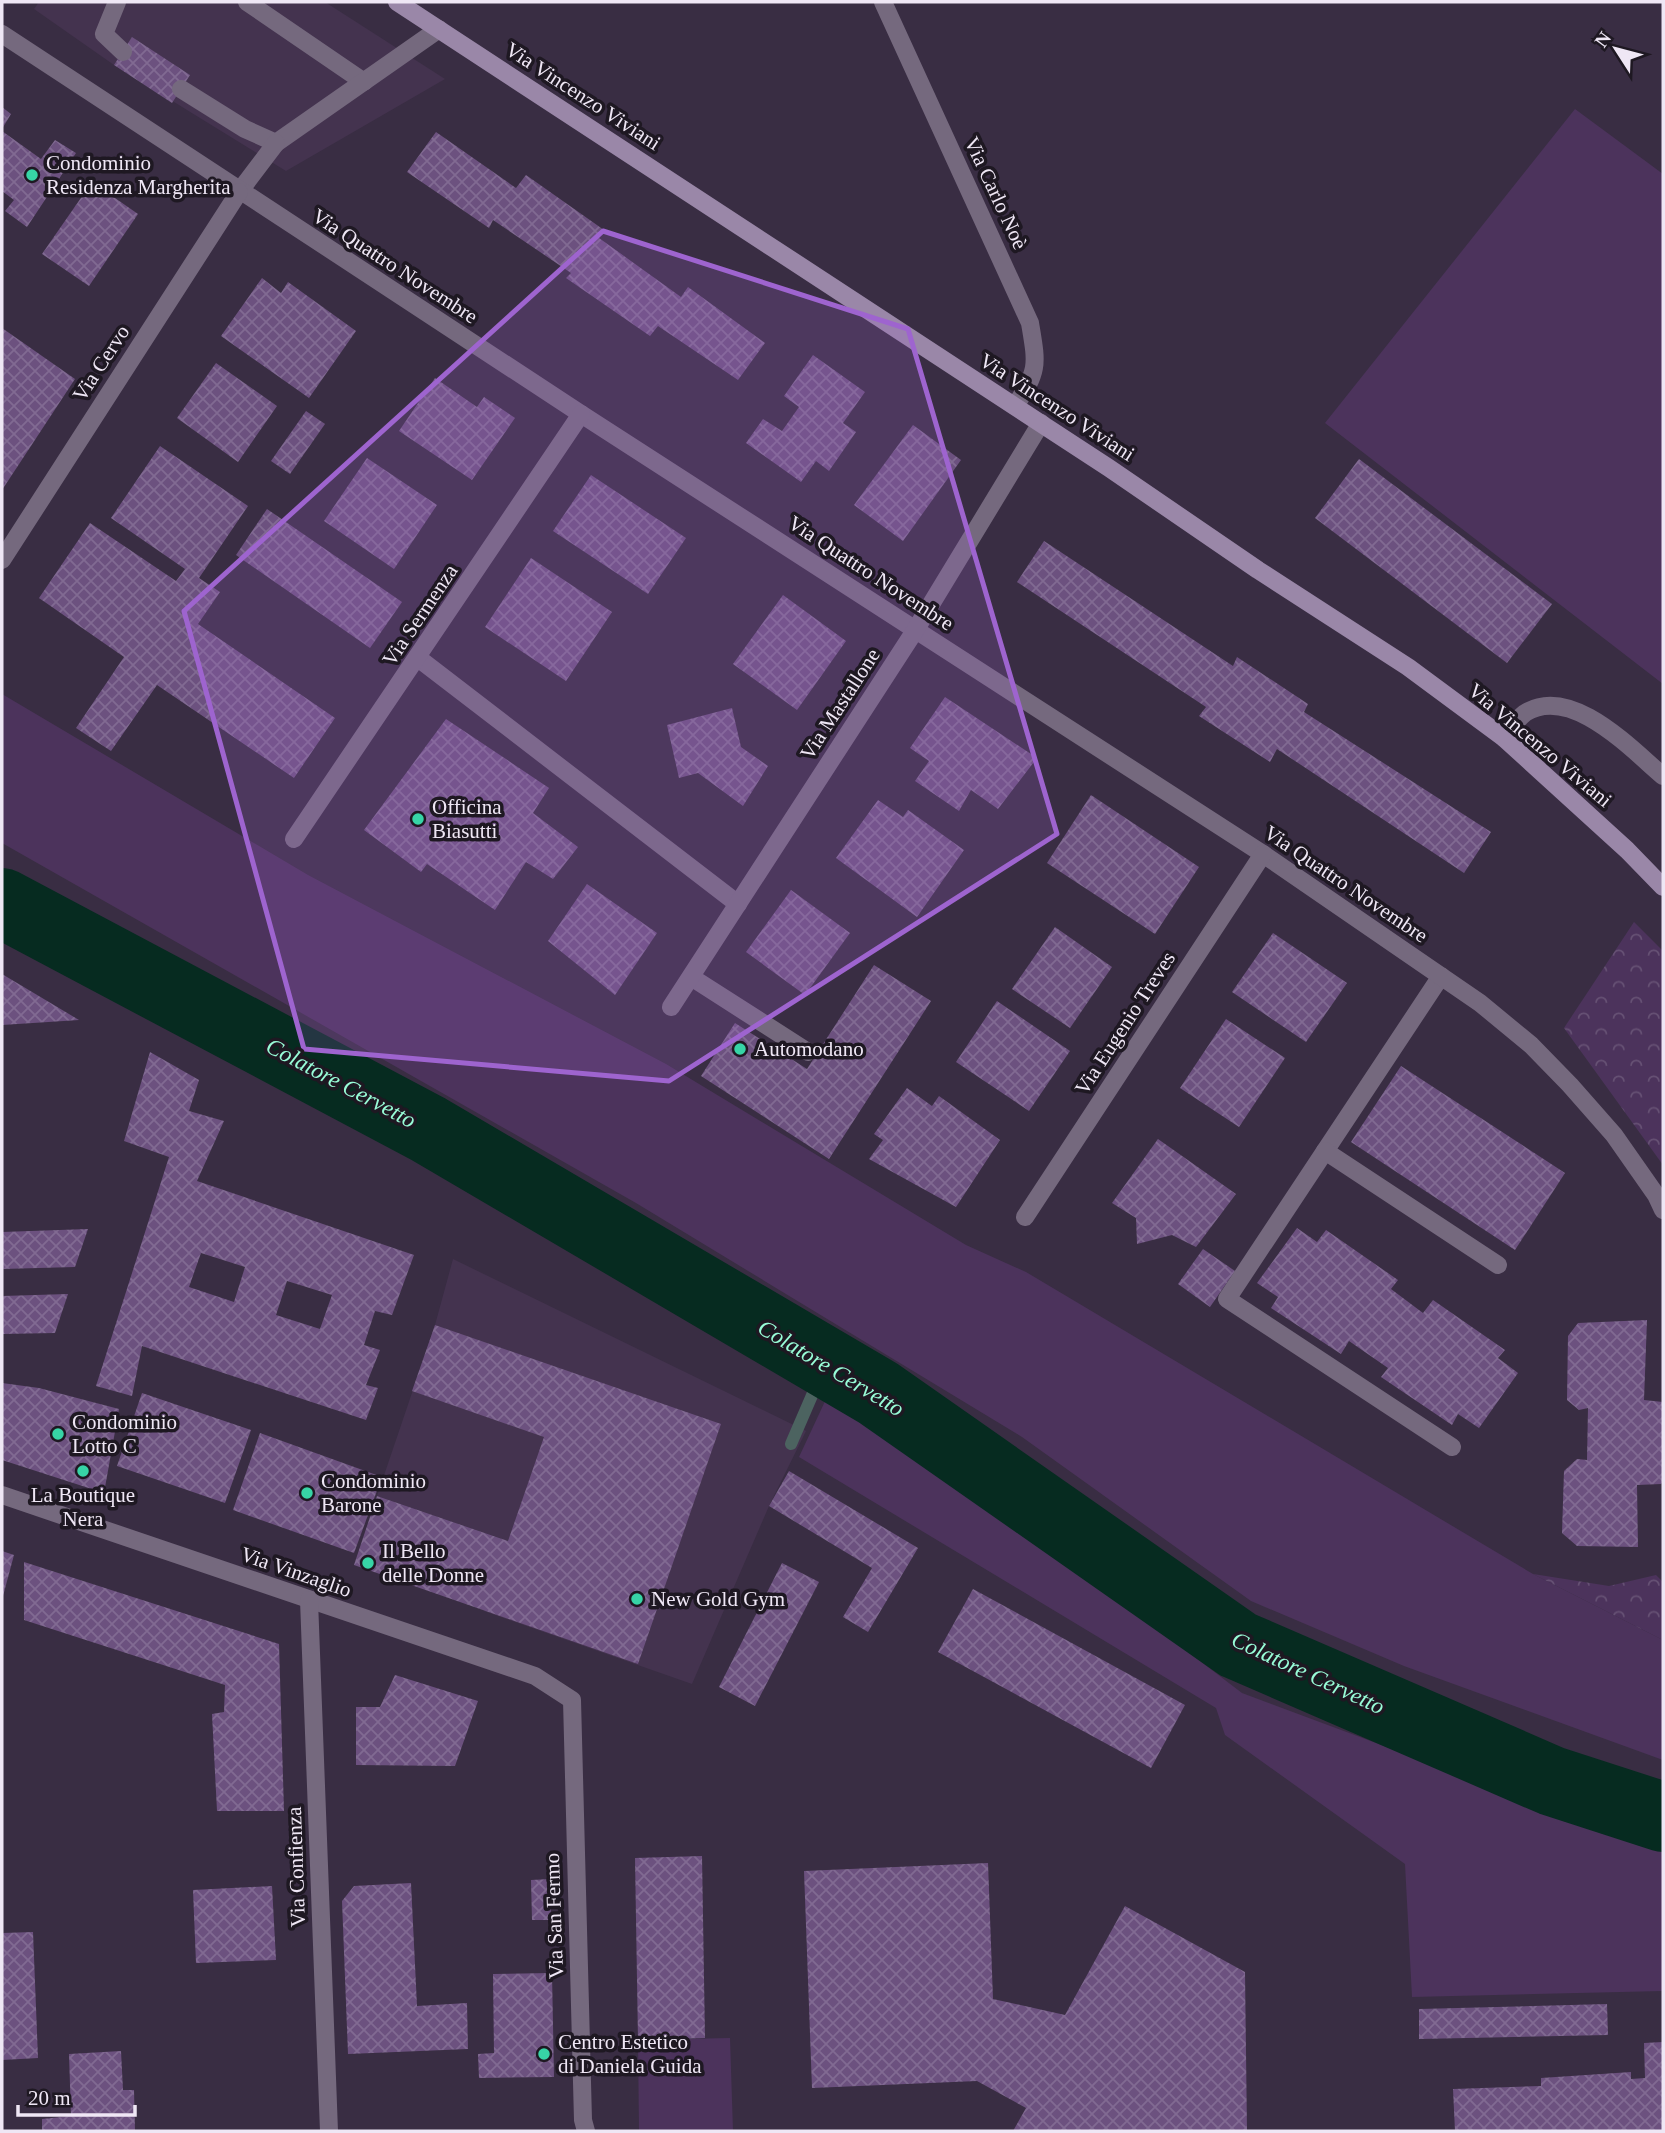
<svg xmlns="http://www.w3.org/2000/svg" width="1665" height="2133" font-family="'Times New Roman',serif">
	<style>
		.built { fill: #44334f }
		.grass { fill: #4c335c }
		.forest { fill: url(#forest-crowns) }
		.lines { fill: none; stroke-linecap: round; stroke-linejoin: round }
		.stream { stroke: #4c6360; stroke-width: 12 }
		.river { stroke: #062b20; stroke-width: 70 }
		.building { fill: url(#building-cross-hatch); fill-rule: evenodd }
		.lane { stroke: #75697e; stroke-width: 18 }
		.street { stroke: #75697e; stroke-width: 18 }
		.secondary { stroke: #9a87a8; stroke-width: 18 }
		.marked { fill: #9e64cf; fill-opacity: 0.2; stroke: #9e64cf; stroke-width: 5; stroke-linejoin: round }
		.poi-dot { fill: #37d4a6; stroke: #1e1822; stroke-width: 2.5 }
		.labels { text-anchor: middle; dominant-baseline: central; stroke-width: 7; stroke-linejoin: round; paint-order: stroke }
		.street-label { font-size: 21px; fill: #efe7f5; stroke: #1e1822 }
		.poi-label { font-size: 21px; fill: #efe7f5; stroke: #1e1822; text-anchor: start }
		.water-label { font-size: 23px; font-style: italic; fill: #98fcd7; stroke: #1e1822 }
	</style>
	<defs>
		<pattern id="forest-crowns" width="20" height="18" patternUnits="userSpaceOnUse" patternTransform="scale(1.75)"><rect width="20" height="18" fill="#4c335c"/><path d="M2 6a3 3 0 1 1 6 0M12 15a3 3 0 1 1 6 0" fill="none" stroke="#665174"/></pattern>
		<pattern id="building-cross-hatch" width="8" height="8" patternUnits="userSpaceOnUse" patternTransform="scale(1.75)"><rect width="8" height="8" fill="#6c517f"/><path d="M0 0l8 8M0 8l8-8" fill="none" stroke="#816a92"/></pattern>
	</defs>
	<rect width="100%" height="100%" fill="#392d43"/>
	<g class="built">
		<path d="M39,2H325L445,79L286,171L114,65L34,9Z"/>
		<path d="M453,1259L806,1431L769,1506L692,1684L484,1611L508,1541L377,1496L435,1325Z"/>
	</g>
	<g class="grass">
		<path d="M1575,109L1663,174V684L1325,423Z"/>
		<path d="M2,694L308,875L666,1064L966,1245L1026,1272L1533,1574L1663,1640V1760L1404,1666L1251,1601L1022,1437L636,1203L2,843Z"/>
		<path d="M834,1382L1242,1693L1663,1850V1991L1412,1997L1405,1864L1225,1735L1216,1708L799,1457Z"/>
		<path d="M730,2038L733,2131H639L638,2040Z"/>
	</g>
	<g class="forest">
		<path d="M1634,922L1663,951V1165L1564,1028Z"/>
		<path d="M1533,1574L1609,1586L1656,1575L1663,1582V1640Z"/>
	</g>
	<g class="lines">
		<path class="stream" d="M791,1444L826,1363"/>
		<path class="river" d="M2,903L428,1129L878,1393L1238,1645L1552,1781L1663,1817"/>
	</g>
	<g class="building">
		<path d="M132,37L190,75L172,103L114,65Z"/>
		<path d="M2,107L11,114L2,129Z"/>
		<path d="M2,131L41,159L55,140L76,153L27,227L5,211L14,200L2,191Z"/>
		<path d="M436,132L516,188L526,175L604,230L599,238L681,297L688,287L765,343L738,380L658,326L650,336L566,278L571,273L493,220L489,228L407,172Z"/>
		<path d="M92,182L138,214L89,286L42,254Z"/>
		<path d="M262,278L281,293L288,282L356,331L309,398L221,336Z"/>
		<path d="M2,328L75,379L2,490Z"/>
		<path d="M813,355L865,392L843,423L856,432L829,471L816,461L801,482L746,443L763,419L782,431L799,407L784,396Z"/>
		<path d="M216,363L277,406L238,462L177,418Z"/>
		<path d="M435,378L477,407L484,397L515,418L472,480L399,431Z"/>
		<path d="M306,411L325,424L290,474L271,461Z"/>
		<path d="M913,425L961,460L903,541L854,505Z"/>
		<path d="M160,446L248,506L199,578L220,592L198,624L335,718L294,778L157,685L111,751L76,728L124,657L39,598L90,523L176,581L185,569L111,518Z"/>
		<path d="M367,458L437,505L394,569L324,521Z"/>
		<path d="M1359,459L1552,604L1507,663L1315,518Z"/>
		<path d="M591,475L686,538L648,594L553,531Z"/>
		<path d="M267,509L402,602L370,648L236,555Z"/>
		<path d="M1044,541L1233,666L1237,657L1308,704L1304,712L1491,832L1464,873L1277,749L1270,762L1199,716L1206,707L1017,582Z"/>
		<path d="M531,558L612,612L566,681L485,627Z"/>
		<path d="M783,595L846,641L797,710L733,664Z"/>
		<path d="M945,697L1037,758L998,809L971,790L959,811L915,781L929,761L910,748Z"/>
		<path d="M732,708L741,747L768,766L743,806L698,773L679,778L667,725Z"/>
		<path d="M446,719L549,788L533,813L578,847L553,879L526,862L495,910L427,864L421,872L364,830Z"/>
		<path d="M1091,795L1199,867L1155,934L1047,863Z"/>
		<path d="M878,800L903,817L908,810L964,850L917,917L836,858Z"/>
		<path d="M587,884L657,933L615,995L548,941Z"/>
		<path d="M791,890L850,933L805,995L746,952Z"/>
		<path d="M1055,927L1112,967L1070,1028L1012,989Z"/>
		<path d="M1273,933L1347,983L1306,1042L1232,992Z"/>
		<path d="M874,965L931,1001L829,1159L701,1076L735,1023L807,1069Z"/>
		<path d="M2,974L79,1020L2,1025Z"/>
		<path d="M997,1001L1070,1051L1029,1111L956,1062Z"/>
		<path d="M1226,1019L1285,1058L1239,1127L1180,1088Z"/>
		<path d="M150,1052L199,1080L189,1111L224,1121L197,1181L414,1255L392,1315L375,1311L364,1345L380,1350L366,1385L378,1388L366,1420L142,1346L132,1396L96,1386L169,1157L124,1141ZM201,1253L245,1267L234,1302L189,1287ZM287,1281L332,1295L320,1329L276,1315Z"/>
		<path d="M1401,1066L1565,1173L1515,1250L1351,1142Z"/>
		<path d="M907,1088L932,1106L939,1096L1000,1140L956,1207L869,1159L883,1140L874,1134Z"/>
		<path d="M1158,1139L1236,1194L1196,1247L1172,1235L1137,1244L1136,1218L1112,1203Z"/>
		<path d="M1297,1228L1317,1242L1326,1230L1398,1280L1391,1289L1423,1313L1433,1300L1505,1350L1498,1358L1518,1373L1479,1428L1458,1414L1452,1425L1381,1377L1388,1368L1349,1341L1341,1354L1271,1308L1278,1297L1257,1283Z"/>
		<path d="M88,1229L75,1267L2,1269V1232Z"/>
		<path d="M1203,1249L1235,1271L1210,1307L1178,1284Z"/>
		<path d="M68,1294L55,1333L2,1334V1296Z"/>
		<path d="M1647,1320L1644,1400L1663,1402V1482L1661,1484L1637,1485L1638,1547L1577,1546L1562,1533L1564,1471L1577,1459L1587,1460L1588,1408L1579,1410L1567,1400L1568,1336L1578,1323Z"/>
		<path d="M435,1325L721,1424L638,1664L354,1565L377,1496L508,1541L544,1437L412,1391Z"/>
		<path d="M2,1383L39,1388L119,1409L104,1493L2,1460Z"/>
		<path d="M142,1393L251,1430L225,1503L117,1466Z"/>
		<path d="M260,1433L382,1477L354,1553L233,1510Z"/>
		<path d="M789,1471L918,1548L868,1632L843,1617L872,1568L769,1506Z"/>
		<path d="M2,1551L14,1555L3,1596H2Z"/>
		<path d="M24,1562L279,1644L284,1811H217L212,1714L224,1712L225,1685L24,1620Z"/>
		<path d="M782,1563L819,1582L755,1706L719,1687Z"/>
		<path d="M973,1589L1185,1705L1151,1768L938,1652Z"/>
		<path d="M395,1675L478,1701L455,1766L356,1765V1707H380Z"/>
		<path d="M702,1856L705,2038L638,2040L635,1858Z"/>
		<path d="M988,1863L993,1999L1065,2015L1125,1906L1245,1972L1247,2131H1013L1026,2108L977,2081L812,2088L804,1871Z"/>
		<path d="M550,1879L551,1920H532L531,1880Z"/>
		<path d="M411,1883L417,2006L467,2003L468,2049L348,2054L342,1901L354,1886Z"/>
		<path d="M272,1886L276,1960L196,1963L193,1890Z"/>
		<path d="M33,1932L38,2058L2,2060V1933Z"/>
		<path d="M552,1973L554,2077L479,2078L478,2054L494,2053L493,1974Z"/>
		<path d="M1607,2004L1608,2035L1419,2039V2009Z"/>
		<path d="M1663,2042V2131H1455L1453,2089L1541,2086V2078L1631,2072V2079L1645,2078L1644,2043Z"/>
		<path d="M121,2051L123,2090H134L135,2131H42V2119L71,2116L69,2054Z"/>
	</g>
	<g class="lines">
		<g class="lane">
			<path d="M117,2L104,34L123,52"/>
			<path d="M247,2L364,82"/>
			<path d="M181,89L245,129L276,143L439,29"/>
			<path d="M239,192L276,143"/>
			<path d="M418,658L738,904"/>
			<path d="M1504,738C1510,730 1517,719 1525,713C1571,684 1631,749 1663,776"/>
			<path d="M1441,976L1227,1299L1452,1447"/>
			<path d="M691,977L808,1052"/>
			<path d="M1325,1151L1498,1265"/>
		</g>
		<g class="street">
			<path d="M883,2L1030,323C1037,365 1039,370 1015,406"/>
			<path d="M2,34L581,414L1263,854L1480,1003L1531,1045L1570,1085L1614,1135L1656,1195L1663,1210"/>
			<path d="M2,560L239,192"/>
			<path d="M294,839L581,414"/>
			<path d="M671,1007L916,629L1041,423"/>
			<path d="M1025,1217L1263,854"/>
			<path d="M2,1495L535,1676L572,1700L583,2120L586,2131"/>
			<path d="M309,1600L329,2131"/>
		</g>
		<path class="secondary" d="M397,2L1109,468L1258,570L1408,667L1504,738L1627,850L1663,887"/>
	</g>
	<path class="marked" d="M603,231L908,329L1057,834L669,1081L304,1049L184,611Z"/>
	<g class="poi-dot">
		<circle cx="32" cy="175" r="7"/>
		<circle cx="418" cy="819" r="7"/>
		<circle cx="740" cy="1049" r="7"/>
		<circle cx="58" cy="1434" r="7"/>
		<circle cx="83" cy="1471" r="7"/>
		<circle cx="307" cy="1493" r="7"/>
		<circle cx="368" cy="1563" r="7"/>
		<circle cx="637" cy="1599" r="7"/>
		<circle cx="544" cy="2054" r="7"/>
	</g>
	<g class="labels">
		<g class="street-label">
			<text transform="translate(583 96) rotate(33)">Via Vincenzo Viviani</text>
			<text transform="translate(996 193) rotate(65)">Via Carlo Noè</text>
			<text transform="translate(395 266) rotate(33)">Via Quattro Novembre</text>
			<text transform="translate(101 363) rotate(-57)">Via Cervo</text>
			<text transform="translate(1057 407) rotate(33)">Via Vincenzo Viviani</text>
			<text transform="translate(871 573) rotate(33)">Via Quattro Novembre</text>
			<text transform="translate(420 615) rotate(-56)">Via Sermenza</text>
			<text transform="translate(840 704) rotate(-57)">Via Mastallone</text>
			<text transform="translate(1540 745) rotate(40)">Via Vincenzo Viviani</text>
			<text transform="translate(1346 884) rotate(34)">Via Quattro Novembre</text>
			<text transform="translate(1125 1023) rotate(-57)">Via Eugenio Treves</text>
			<text transform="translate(296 1572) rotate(19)">Via Vinzaglio</text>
			<text transform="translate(296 1867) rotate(-92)">Via Confienza</text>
			<text transform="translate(554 1916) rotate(-92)">Via San Fermo</text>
		</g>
		<g class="poi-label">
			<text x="46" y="163">Condominio<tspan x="46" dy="24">Residenza Margherita</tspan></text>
			<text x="432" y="807">Officina<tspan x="432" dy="24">Biasutti</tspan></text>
			<text x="754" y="1049">Automodano</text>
			<text x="72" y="1422">Condominio<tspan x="72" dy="24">Lotto C</tspan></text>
			<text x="321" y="1481">Condominio<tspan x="321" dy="24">Barone</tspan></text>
			<text x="83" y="1495" text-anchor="middle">La Boutique<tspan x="83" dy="24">Nera</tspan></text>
			<text x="382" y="1551">Il Bello<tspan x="382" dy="24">delle Donne</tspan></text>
			<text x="651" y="1599">New Gold Gym</text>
			<text x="558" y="2042">Centro Estetico<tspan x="558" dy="24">di Daniela Guida</tspan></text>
		</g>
		<g class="water-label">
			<text transform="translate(341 1083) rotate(28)">Colatore Cervetto</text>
			<text transform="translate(831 1368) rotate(31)">Colatore Cervetto</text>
			<text transform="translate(1308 1673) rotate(25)">Colatore Cervetto</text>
		</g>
	</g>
	<rect width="1665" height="2133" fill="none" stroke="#efe7f5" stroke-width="7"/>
	<g transform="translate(1616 49) rotate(306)" stroke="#1e1822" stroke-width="5" paint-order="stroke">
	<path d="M0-5L12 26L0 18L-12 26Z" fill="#efe7f5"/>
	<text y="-10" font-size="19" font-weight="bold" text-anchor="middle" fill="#efe7f5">N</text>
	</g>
	<path d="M18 2105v10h117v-10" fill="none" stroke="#efe7f5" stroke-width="3.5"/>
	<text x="28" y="2105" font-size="21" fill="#efe7f5" stroke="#1e1822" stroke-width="5" paint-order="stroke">20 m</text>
</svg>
